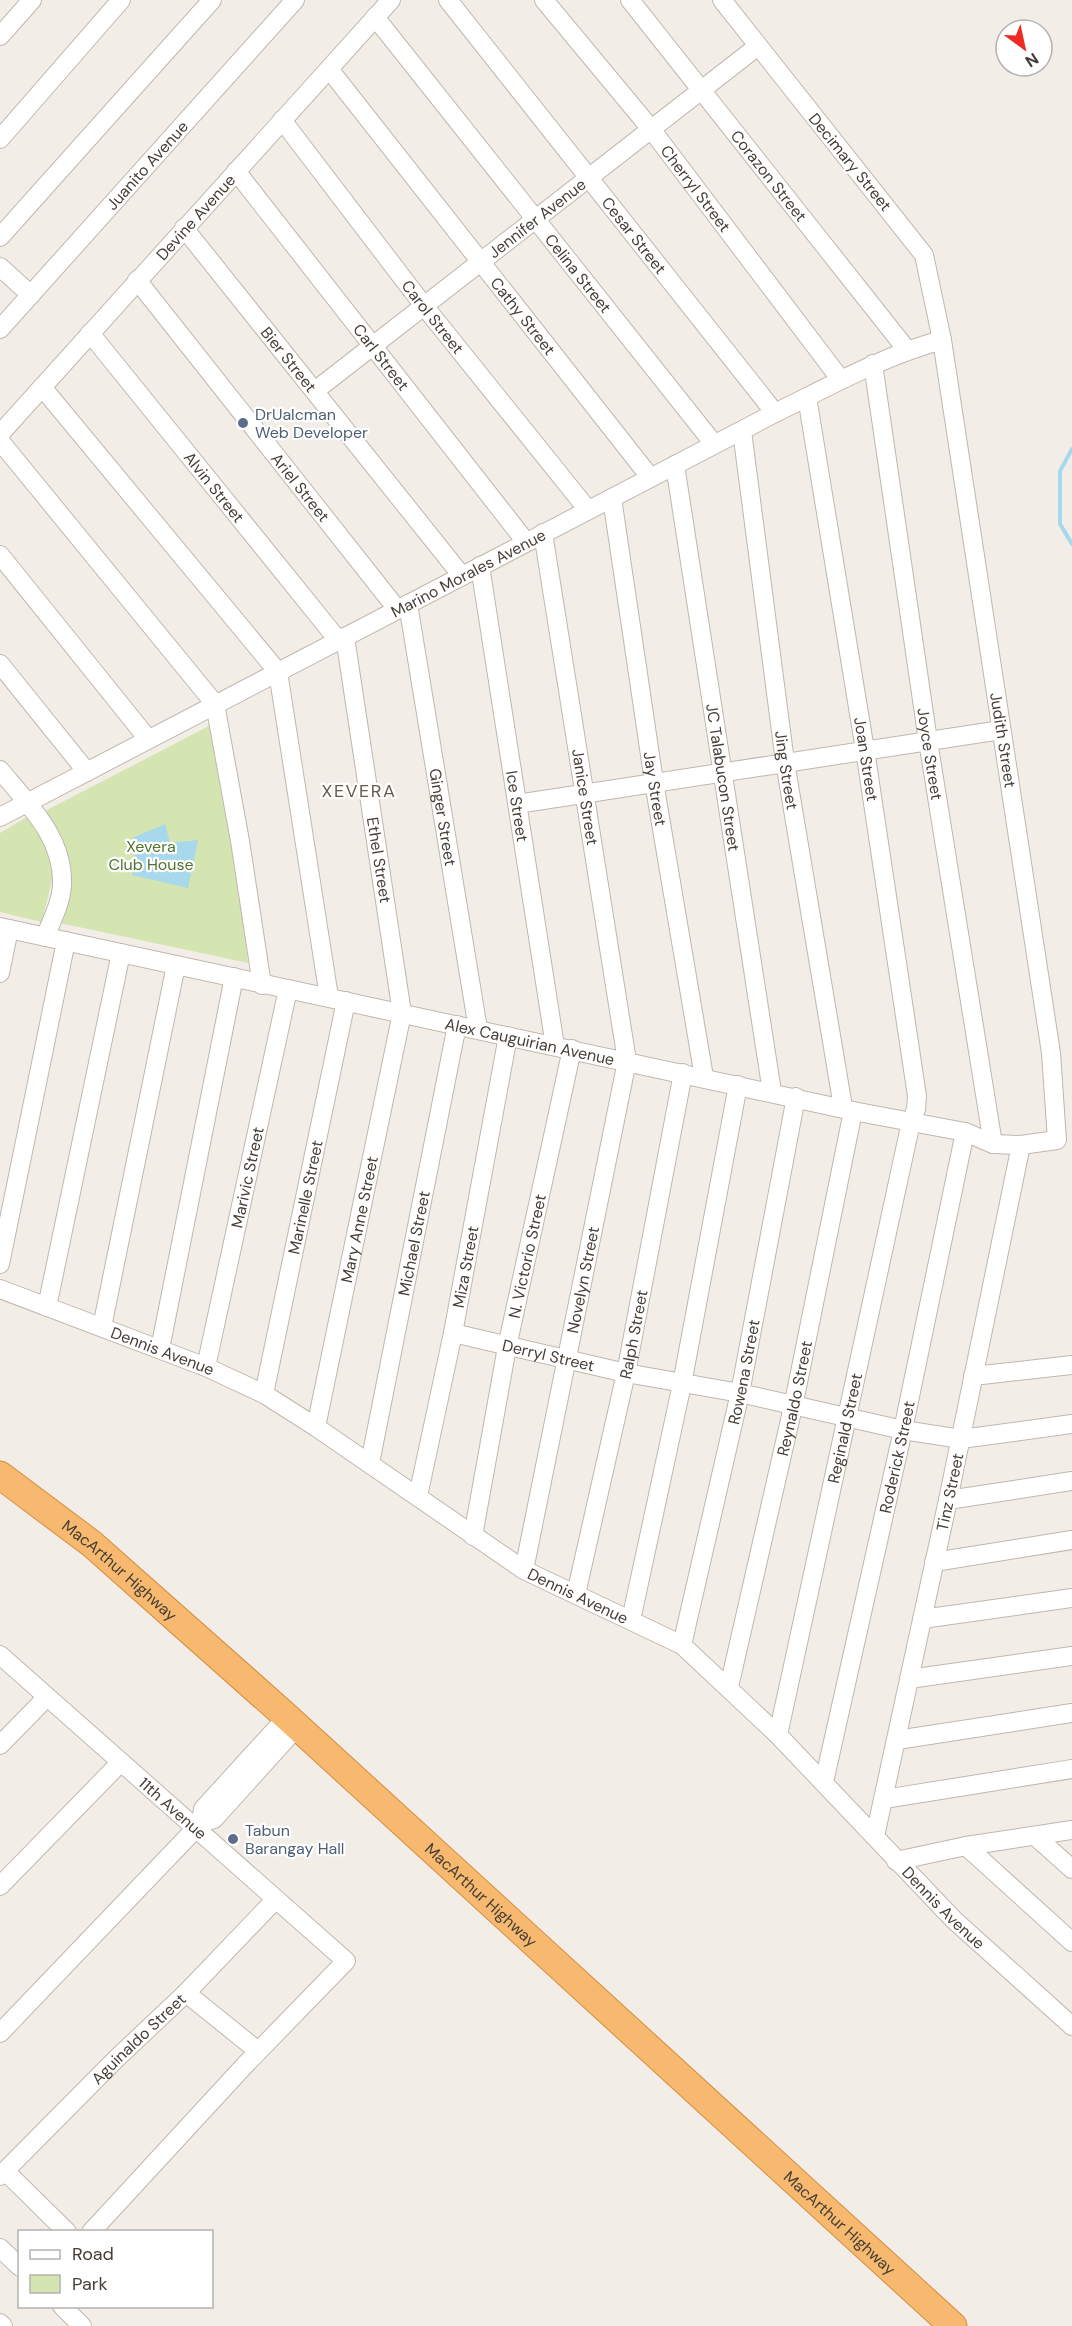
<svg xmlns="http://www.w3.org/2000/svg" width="1072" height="2326" font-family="'DM Sans',sans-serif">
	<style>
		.green { fill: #d4e5b2 }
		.water { fill: #a7d8ec }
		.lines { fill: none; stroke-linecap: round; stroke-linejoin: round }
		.stream { stroke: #a7d8ec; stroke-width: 4 }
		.minor-casing { stroke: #c0b7ad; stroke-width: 20 }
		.highway-casing { stroke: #d48c3f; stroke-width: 29 }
		.minor { stroke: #fff; stroke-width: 18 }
		.highway { stroke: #f6b96f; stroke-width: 27 }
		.service-dot { fill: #5c6f8a; stroke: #fff; stroke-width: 2 }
		.labels { text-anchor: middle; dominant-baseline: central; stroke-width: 4.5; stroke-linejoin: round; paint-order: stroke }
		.street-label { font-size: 16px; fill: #453e36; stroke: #fff }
		.service-label { font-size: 16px; fill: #4e5e75; stroke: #fff; text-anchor: start }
		.park-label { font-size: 16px; fill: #50742d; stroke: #fff }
		.neighbourhood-label { font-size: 18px; letter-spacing: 1.5px; fill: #675a4e; stroke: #fff }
	</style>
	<rect width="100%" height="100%" fill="#f2eee7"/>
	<g class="green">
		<path d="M209,726L234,842L248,963L60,923L56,839L47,810Z"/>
		<path d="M32,814L47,845L54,872L42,922L0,912V833Z"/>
	</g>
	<path class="water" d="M165,824L170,843L198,840L188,888L132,875L135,856L132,838Z"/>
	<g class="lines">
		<path class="stream" d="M1072,449L1060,471V524L1072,544"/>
		<g class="minor-casing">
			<g id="minor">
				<path id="s1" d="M448,0L775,413"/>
				<path id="s2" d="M544,0L651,129L841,380"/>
				<path id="s3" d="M630,0L907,350"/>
				<path id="s4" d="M375,17L714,444"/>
				<path d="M0,36L32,0"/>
				<path id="s5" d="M329,69L650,477"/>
				<path id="s6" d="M282,120L424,306L588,510"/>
				<path d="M0,139L121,0"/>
				<path id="s7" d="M236,171L526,542"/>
				<path id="s8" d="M184,228L462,576"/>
				<path d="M0,237L212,0"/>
				<path d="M0,267L31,295"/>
				<path id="s9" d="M137,280L397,609"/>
				<path id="s10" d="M0,329L295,0"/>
				<path id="s11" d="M90,333L338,640"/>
				<path id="s12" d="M873,364L928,741L993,1144"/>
				<path d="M42,387L278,672L329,997"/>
				<path id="s13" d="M316,390L758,46"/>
				<path id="s14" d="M742,431L785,762L843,1107"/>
				<path id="s15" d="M0,434L391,0"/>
				<path d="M0,441L215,704L240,841L262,985"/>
				<path id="s16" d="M675,465L772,1092"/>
				<path id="s17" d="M612,498L654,782L704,1077"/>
				<path d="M0,555L148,739"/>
				<path id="s18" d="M480,566L555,1046"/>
				<path id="s19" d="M408,604L478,1029"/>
				<path d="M0,664L87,772"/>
				<path d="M0,770C28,804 64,838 62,885C61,903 52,920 45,937"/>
				<path d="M517,804L1001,730"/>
				<path id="s20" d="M0,817L775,413C830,386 883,356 942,340"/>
				<path id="s21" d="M0,927L853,1111L965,1132L993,1144L1021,1145L1057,1140L1051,1053L942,340L924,255L722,0"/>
				<path d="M0,973L9,929"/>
				<path d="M0,1264L66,941"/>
				<path id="s22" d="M0,1289L206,1367L264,1394L316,1427L524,1570L682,1645L778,1735L954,1920L1072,2026"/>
				<path d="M47,1307L121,953"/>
				<path d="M102,1327L176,965"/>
				<path id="s23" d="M453,1333L626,1373L740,1393L903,1430L961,1439L1072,1424"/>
				<path d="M160,1349L234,977"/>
				<path id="s24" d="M206,1367L288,989"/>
				<path d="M973,1376L1072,1365"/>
				<path id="s25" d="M264,1394L346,1001"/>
				<path id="s26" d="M316,1427L402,1013L345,637"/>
				<path id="s27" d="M370,1463L457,1025"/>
				<path id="s28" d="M418,1496L453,1333L508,1036"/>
				<path d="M948,1500L1072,1481"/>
				<path id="s29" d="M473,1536L507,1347L572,1049"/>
				<path d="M934,1562L1072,1540"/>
				<path id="s30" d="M524,1570L627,1061L543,533"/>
				<path id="s31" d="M576,1594L626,1373L683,1073"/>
				<path d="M922,1619L1072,1598"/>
				<path d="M631,1620L682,1384L738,1085"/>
				<path id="s32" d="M682,1645L740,1393L796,1097"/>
				<path id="s33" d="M0,1655L346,1961L245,2065L91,2232"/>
				<path d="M909,1679L1072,1656"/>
				<path id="s34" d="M729,1687L793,1407L853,1111"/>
				<path id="s35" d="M778,1735L911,1122L916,1109L917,1096L865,750L807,397"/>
				<path d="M897,1740L1072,1713"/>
				<path d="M0,1745L47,1697"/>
				<path id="s36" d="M824,1782L903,1430L965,1132"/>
				<path d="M884,1799L1072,1769"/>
				<path d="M201,1823L203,1809L287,1717"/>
				<path id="s37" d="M875,1836L948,1500L1021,1145"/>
				<path d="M1035,1836L1072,1869"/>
				<path d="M966,1846L1072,1942"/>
				<path d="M896,1861L966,1846L1072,1830"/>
				<path d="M0,1886L120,1763"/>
				<path d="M186,1993L258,2051"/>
				<path d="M0,2033L201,1823L214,1819L297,1727"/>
				<path d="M5,2171L67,2232"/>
				<path id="s38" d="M0,2176L116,2059L186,1993L275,1900"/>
				<path d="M0,2248L20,2267"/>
				<path d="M62,2306L82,2326"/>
				<path d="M0,2323L3,2326"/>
			</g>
		</g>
		<g class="highway-casing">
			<g id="highway">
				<path id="s39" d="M0,1475L92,1544L287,1717L953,2326"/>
			</g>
		</g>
		<use href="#minor" class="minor"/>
		<use href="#highway" class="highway"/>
	</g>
	<g class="service-dot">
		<circle cx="243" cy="423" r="6"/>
		<circle cx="233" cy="1839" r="6"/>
	</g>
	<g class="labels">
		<g class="street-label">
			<text transform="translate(850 162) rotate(51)">Decimary Street</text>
			<text stroke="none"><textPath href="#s10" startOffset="220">Juanito Avenue</textPath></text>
			<text stroke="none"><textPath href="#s3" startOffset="224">Corazon Street</textPath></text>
			<text stroke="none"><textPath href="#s2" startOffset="242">Cherryl Street</textPath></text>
			<text stroke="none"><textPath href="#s15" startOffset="292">Devine Avenue</textPath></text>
			<text stroke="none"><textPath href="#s13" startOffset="280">Jennifer Avenue</textPath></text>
			<text stroke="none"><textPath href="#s1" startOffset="300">Cesar Street</textPath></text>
			<text stroke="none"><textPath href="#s4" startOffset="327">Celina Street</textPath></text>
			<text stroke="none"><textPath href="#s5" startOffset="314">Cathy Street</textPath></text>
			<text stroke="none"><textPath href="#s6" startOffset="248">Carol Street</textPath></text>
			<text stroke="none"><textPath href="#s7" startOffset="236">Carl Street</textPath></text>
			<text stroke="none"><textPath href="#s8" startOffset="168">Bier Street</textPath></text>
			<text stroke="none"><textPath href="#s11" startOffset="198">Alvin Street</textPath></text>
			<text stroke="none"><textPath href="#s9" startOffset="264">Ariel Street</textPath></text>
			<text stroke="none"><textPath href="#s20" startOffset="528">Marino Morales Avenue</textPath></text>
			<text transform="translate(1003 740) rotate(81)">Judith Street</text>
			<text stroke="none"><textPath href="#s12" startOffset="394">Joyce Street</textPath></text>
			<text transform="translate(866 759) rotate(81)">Joan Street</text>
			<text stroke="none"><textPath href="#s14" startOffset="342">Jing Street</textPath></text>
			<text stroke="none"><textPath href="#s16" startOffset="316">JC Talabucon Street</textPath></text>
			<text stroke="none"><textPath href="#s17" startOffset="294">Jay Street</textPath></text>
			<text transform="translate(585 797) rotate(81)">Janice Street</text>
			<text stroke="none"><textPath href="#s18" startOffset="243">Ice Street</textPath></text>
			<text stroke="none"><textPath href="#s19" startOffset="216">Ginger Street</textPath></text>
			<text transform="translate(379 860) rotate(81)">Ethel Street</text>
			<text stroke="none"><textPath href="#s21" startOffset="542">Alex Cauguirian Avenue</textPath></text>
			<text stroke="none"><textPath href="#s24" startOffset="194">Marivic Street</textPath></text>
			<text stroke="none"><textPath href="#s25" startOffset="201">Marinelle Street</textPath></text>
			<text stroke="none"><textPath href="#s26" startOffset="212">Mary Anne Street</textPath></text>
			<text stroke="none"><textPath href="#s27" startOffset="224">Michael Street</textPath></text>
			<text stroke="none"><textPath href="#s29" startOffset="285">N. Victorio Street</textPath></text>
			<text stroke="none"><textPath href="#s28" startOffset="234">Miza Street</textPath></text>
			<text stroke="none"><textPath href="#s30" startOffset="296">Novelyn Street</textPath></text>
			<text stroke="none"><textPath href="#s31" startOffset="266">Ralph Street</textPath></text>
			<text stroke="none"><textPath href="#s22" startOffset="174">Dennis Avenue</textPath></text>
			<text stroke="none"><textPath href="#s23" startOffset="98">Derryl Street</textPath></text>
			<text stroke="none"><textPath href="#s32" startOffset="280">Rowena Street</textPath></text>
			<text stroke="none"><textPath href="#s34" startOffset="296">Reynaldo Street</textPath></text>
			<text stroke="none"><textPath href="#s35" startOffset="314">Reginald Street</textPath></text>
			<text stroke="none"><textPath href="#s36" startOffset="333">Roderick Street</textPath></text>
			<text stroke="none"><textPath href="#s37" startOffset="352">Tinz Street</textPath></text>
			<text stroke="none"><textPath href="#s39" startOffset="153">MacArthur Highway</textPath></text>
			<text stroke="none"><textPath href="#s22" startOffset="658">Dennis Avenue</textPath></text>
			<text stroke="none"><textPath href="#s33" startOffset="231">11th Avenue</textPath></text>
			<text stroke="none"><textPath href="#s39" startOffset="639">MacArthur Highway</textPath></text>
			<text stroke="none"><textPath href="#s22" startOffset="1144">Dennis Avenue</textPath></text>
			<text stroke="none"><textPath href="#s38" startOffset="195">Aguinaldo Street</textPath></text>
			<text stroke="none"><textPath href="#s39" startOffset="1125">MacArthur Highway</textPath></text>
		</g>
		<g class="service-label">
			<text x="255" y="414">DrUalcman<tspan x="255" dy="18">Web Developer</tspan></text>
			<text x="245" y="1830">Tabun<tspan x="245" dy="18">Barangay Hall</tspan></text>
		</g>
		<g class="park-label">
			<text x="151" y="846">Xevera<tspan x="151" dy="18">Club House</tspan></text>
		</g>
		<g class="neighbourhood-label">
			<text x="359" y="791">XEVERA</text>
		</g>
	</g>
	<rect x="18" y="2230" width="195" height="78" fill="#ffffff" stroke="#b5b2af" stroke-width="1.5"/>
	<rect x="30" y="2250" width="30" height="9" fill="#ffffff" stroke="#b5b2af" stroke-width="1.5"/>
	<text x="72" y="2260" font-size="18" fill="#453e36">Road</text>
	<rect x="30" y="2275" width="30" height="18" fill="#d4e5b2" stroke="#b5b2af" stroke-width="1.5"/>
	<text x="72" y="2290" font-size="18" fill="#453e36">Park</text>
	<g transform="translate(1024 48) rotate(147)"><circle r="28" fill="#ffffff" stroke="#b5b2af" stroke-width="1.5"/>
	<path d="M0-4.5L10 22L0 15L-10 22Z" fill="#ee2a23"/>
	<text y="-9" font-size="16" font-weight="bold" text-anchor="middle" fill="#453e36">N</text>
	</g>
</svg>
